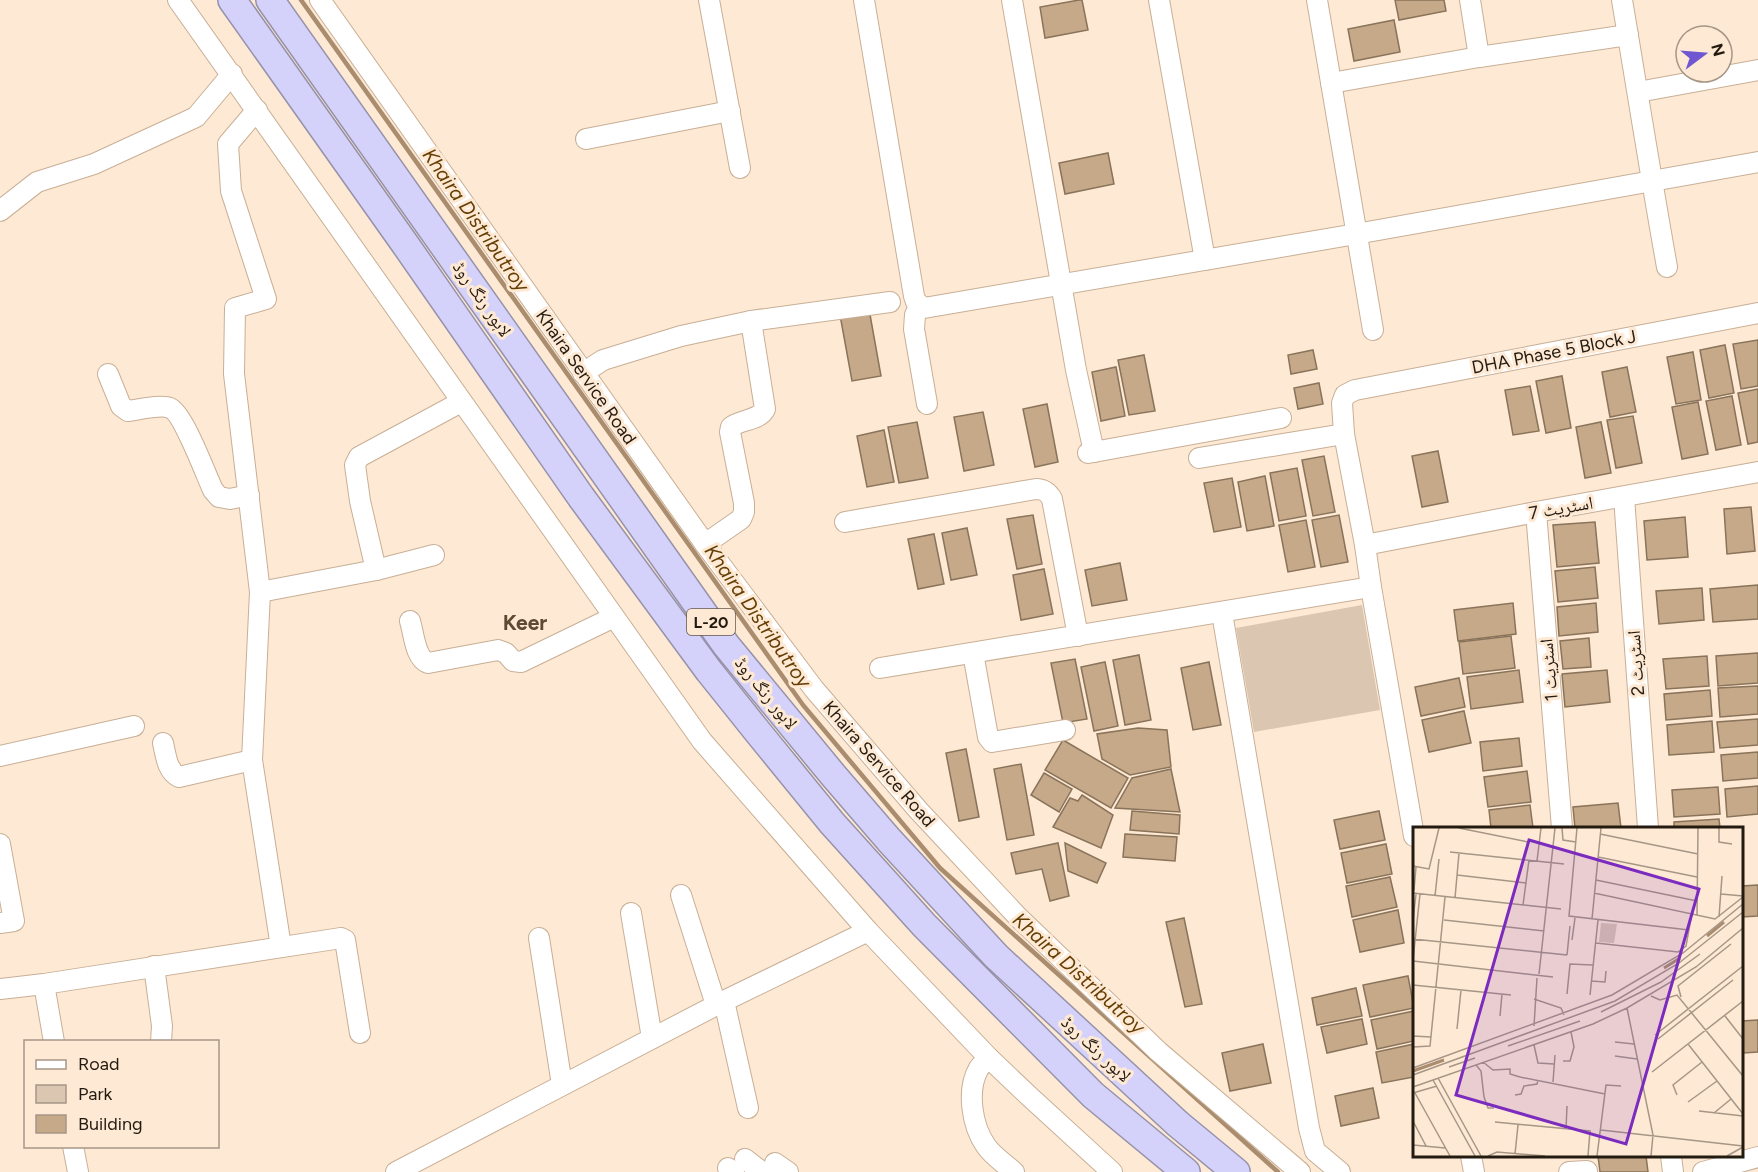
<svg xmlns="http://www.w3.org/2000/svg" width="1758" height="1172" font-family="Figtree,'Noto Naskh Arabic',sans-serif">
	<style>
		.green { fill: #dbc6b1 }
		.lines { fill: none; stroke-linecap: round; stroke-linejoin: round }
		.stream { stroke: #aa8d6e; stroke-width: 4.5 }
		.building { fill: #c6a989; stroke: #89735a; stroke-width: 1.5 }
		.minor-casing { stroke: #c8af96; stroke-width: 22 }
		.highway-casing { stroke: #9692a9; stroke-width: 30 }
		.minor { stroke: #fff; stroke-width: 20 }
		.highway { stroke: #d4d2fb; stroke-width: 27 }
		.labels { text-anchor: middle; dominant-baseline: central; stroke-width: 6; stroke-linejoin: round; paint-order: stroke }
		.shield { fill: #fee9d4; stroke: #65584b; stroke-width: 1.5 }
		.shield-label { font-size: 16px; font-weight: bold; fill: #231a10 }
		.street-label { font-size: 18px; fill: #231a10; stroke: #fee9d4 }
		.water-label { font-size: 20px; font-style: italic; fill: #653e04; stroke: #fee9d4 }
		.quarter-label { font-size: 21px; font-weight: bold; fill: #5e4932; stroke: #fee9d4 }
		.inset-river { fill: none; stroke: #aa8d6e; stroke-width: 3 }
		.inset-road { fill: none; stroke: #a69686; stroke-width: 1.5 }
		.view { fill: #7b2cbf; fill-opacity: 0.15; stroke: #7b2cbf; stroke-width: 3 }
		.inset-edge { fill: none; stroke: #231a10; stroke-width: 3 }
	</style>
	<rect width="100%" height="100%" fill="#fee9d4"/>
	<path class="green" d="M1362,605L1380,710L1254,732L1236,628Z"/>
	<g class="lines">
		<path class="stream" d="M301,0L803,705L940,868L1278,1172"/>
	</g>
	<g class="building">
		<path d="M1079,0H1082L1088,30L1045,38L1040,7Z"/>
		<path d="M1395,0H1444L1446,11L1399,20Z"/>
		<path d="M1394,20L1400,52L1354,61L1348,29Z"/>
		<path d="M1108,153L1114,184L1065,194L1059,163Z"/>
		<path d="M869,309L881,376L852,381L840,315Z"/>
		<path d="M1758,340V386L1741,389L1733,344Z"/>
		<path d="M1725,345L1734,393L1709,398L1700,350Z"/>
		<path d="M1313,350L1317,369L1291,374L1288,355Z"/>
		<path d="M1693,352L1701,400L1676,404L1667,357Z"/>
		<path d="M1144,355L1155,411L1129,415L1118,360Z"/>
		<path d="M1116,367L1125,416L1101,421L1092,372Z"/>
		<path d="M1627,367L1636,412L1610,417L1602,372Z"/>
		<path d="M1562,376L1571,428L1546,433L1536,381Z"/>
		<path d="M1319,383L1323,404L1298,409L1294,388Z"/>
		<path d="M1530,386L1539,431L1513,435L1505,390Z"/>
		<path d="M1758,389V442L1748,444L1738,393Z"/>
		<path d="M1732,396L1741,445L1716,450L1706,401Z"/>
		<path d="M1698,402L1708,454L1682,459L1672,407Z"/>
		<path d="M1047,404L1058,462L1035,467L1023,409Z"/>
		<path d="M983,412L994,465L964,471L954,417Z"/>
		<path d="M1633,416L1642,463L1616,468L1607,420Z"/>
		<path d="M917,422L928,478L899,483L888,427Z"/>
		<path d="M1601,422L1611,473L1585,478L1576,427Z"/>
		<path d="M884,430L894,482L867,487L857,436Z"/>
		<path d="M1438,451L1448,502L1422,507L1412,456Z"/>
		<path d="M1324,456L1335,512L1313,516L1302,460Z"/>
		<path d="M1297,468L1306,516L1279,521L1270,473Z"/>
		<path d="M1265,476L1274,526L1247,531L1238,482Z"/>
		<path d="M1232,478L1241,527L1214,532L1204,483Z"/>
		<path d="M1751,507L1755,551L1727,554L1724,509Z"/>
		<path d="M1033,515L1042,564L1017,569L1007,519Z"/>
		<path d="M1339,515L1348,562L1321,567L1312,520Z"/>
		<path d="M1685,517L1688,557L1647,560L1644,521Z"/>
		<path d="M1306,520L1315,567L1288,572L1279,525Z"/>
		<path d="M1595,522L1599,563L1557,567L1553,525Z"/>
		<path d="M967,528L977,575L951,580L942,533Z"/>
		<path d="M934,534L944,584L918,589L908,539Z"/>
		<path d="M1120,563L1127,600L1092,606L1085,570Z"/>
		<path d="M1595,567L1598,598L1558,602L1555,571Z"/>
		<path d="M1044,569L1053,614L1021,620L1013,575Z"/>
		<path d="M1758,585V619L1713,622L1710,589Z"/>
		<path d="M1702,588L1704,620L1659,624L1656,591Z"/>
		<path d="M1513,603L1516,634L1458,641L1454,610Z"/>
		<path d="M1596,603L1598,632L1559,636L1557,607Z"/>
		<path d="M1511,636L1515,668L1463,674L1459,642Z"/>
		<path d="M1589,638L1591,667L1563,669L1560,641Z"/>
		<path d="M1758,653V683L1718,686L1716,656Z"/>
		<path d="M1139,655L1151,720L1125,725L1113,660Z"/>
		<path d="M1707,656L1709,686L1666,689L1663,659Z"/>
		<path d="M1075,659L1087,719L1063,723L1051,663Z"/>
		<path d="M1105,662L1118,726L1094,731L1081,667Z"/>
		<path d="M1209,662L1221,725L1193,730L1181,668Z"/>
		<path d="M1519,670L1523,702L1471,709L1467,677Z"/>
		<path d="M1607,670L1610,702L1565,707L1562,674Z"/>
		<path d="M1459,678L1465,707L1421,716L1415,687Z"/>
		<path d="M1758,686V714L1720,717L1718,688Z"/>
		<path d="M1710,690L1712,716L1666,720L1664,694Z"/>
		<path d="M1464,711L1471,743L1429,752L1422,720Z"/>
		<path d="M1758,719V745L1720,748L1717,722Z"/>
		<path d="M1712,721L1714,752L1669,755L1667,725Z"/>
		<path d="M1138,728L1167,730L1171,767L1130,775L1102,759L1097,734Z"/>
		<path d="M1519,738L1522,766L1483,771L1480,742Z"/>
		<path d="M1063,740L1128,778L1111,808L1045,770Z"/>
		<path d="M966,749L979,817L959,821L946,753Z"/>
		<path d="M1758,752V778L1723,781L1721,755Z"/>
		<path d="M1021,764L1034,835L1007,840L994,769Z"/>
		<path d="M1171,769L1180,812L1115,808L1132,778Z"/>
		<path d="M1527,771L1531,802L1488,807L1484,777Z"/>
		<path d="M1044,773L1072,789L1059,812L1031,795Z"/>
		<path d="M1758,786V814L1727,817L1725,789Z"/>
		<path d="M1718,787L1720,814L1674,817L1672,790Z"/>
		<path d="M1082,795L1113,815L1101,848L1053,827L1070,798L1078,801Z"/>
		<path d="M1618,803L1621,828H1575L1573,807Z"/>
		<path d="M1530,805L1533,828H1491L1489,810Z"/>
		<path d="M1132,811L1180,815L1179,834L1130,830Z"/>
		<path d="M1379,811L1385,840L1340,849L1334,820Z"/>
		<path d="M1719,819L1720,828H1674V822Z"/>
		<path d="M1125,834L1177,837L1175,861L1123,857Z"/>
		<path d="M1058,843L1069,896L1050,901L1042,869L1016,874L1011,853Z"/>
		<path d="M1065,843L1106,863L1097,883L1068,871Z"/>
		<path d="M1386,844L1392,874L1347,883L1341,853Z"/>
		<path d="M1390,877L1397,907L1352,917L1346,886Z"/>
		<path d="M1758,885V916L1742,917V886Z"/>
		<path d="M1398,910L1404,943L1360,952L1353,920Z"/>
		<path d="M1184,918L1202,1004L1185,1007L1166,922Z"/>
		<path d="M1408,976L1414,1008L1370,1017L1363,985Z"/>
		<path d="M1356,988L1362,1016L1317,1025L1312,998Z"/>
		<path d="M1414,1011V1041L1377,1049L1371,1020Z"/>
		<path d="M1362,1019L1367,1044L1327,1053L1321,1027Z"/>
		<path d="M1758,1020V1052L1743,1053L1742,1021Z"/>
		<path d="M1263,1044L1271,1083L1230,1091L1222,1053Z"/>
		<path d="M1414,1044V1077L1382,1083L1376,1052Z"/>
		<path d="M1373,1088L1379,1118L1341,1126L1335,1096Z"/>
		<path d="M1598,1156H1646L1648,1172H1600Z"/>
	</g>
	<g class="lines">
		<g class="minor-casing">
			<g id="minor">
				<path d="M178,0L702,741L868,931L989,1058L1030,1097L1112,1172"/>
				<path d="M320,0L705,544L814,689L919,811L1018,917L1159,1052L1300,1172"/>
				<path d="M709,0L740,168"/>
				<path d="M864,0L914,296L916,302L924,308L1356,234L1758,162"/>
				<path d="M1012,0L1076,370L1094,452"/>
				<path d="M1159,0L1205,260"/>
				<path d="M1317,0L1373,330"/>
				<path d="M1470,0L1479,57"/>
				<path d="M1622,0C1637,89 1651,178 1667,267"/>
				<path d="M1331,83L1479,57L1628,35"/>
				<path d="M1638,92L1758,70"/>
				<path d="M257,110L228,144L231,191L266,299L235,308L234,374L260,592L252,760L281,947"/>
				<path d="M586,139L730,111"/>
				<path d="M0,211L37,182L94,164L196,117L232,74"/>
				<path d="M920,305L915,315L914,329L927,404"/>
				<path d="M583,373L603,360L681,336L751,321L890,302"/>
				<path d="M108,374L121,406L128,411C137,410 161,404 170,408C183,413 206,475 213,490L219,497L230,499L249,495"/>
				<path d="M1088,453L1281,418"/>
				<path d="M1199,458L1344,434"/>
				<path d="M1624,497L1648,828"/>
				<path d="M1536,512L1562,828"/>
				<path d="M845,522L1036,489C1044,489 1048,492 1052,499L1078,636"/>
				<path d="M705,544L741,519L744,512V503L730,432L731,427C741,419 759,421 765,409L751,321"/>
				<path d="M1365,545L1536,512L1758,472"/>
				<path d="M376,570L360,501L355,465L359,457L461,402"/>
				<path d="M260,592L376,570L434,555"/>
				<path d="M1222,613L1309,1128L1315,1151L1340,1172"/>
				<path d="M410,621C414,634 415,658 428,663L498,650L506,653L513,661L521,662L614,617"/>
				<path d="M973,653L988,737L992,742L1065,730"/>
				<path d="M880,668L1371,587"/>
				<path d="M163,743C166,756 167,771 179,777L252,760"/>
				<path d="M0,756L134,726"/>
				<path d="M1414,836L1371,587L1365,545L1344,434L1342,403L1345,395L1355,390L1758,313"/>
				<path d="M0,844L14,921L0,923"/>
				<path d="M681,895L716,1005"/>
				<path d="M631,913L652,1038"/>
				<path d="M539,938L562,1085"/>
				<path d="M154,966L162,1026L161,1042"/>
				<path d="M44,984L54,1042"/>
				<path d="M0,989L44,984L341,938L345,940L360,1033"/>
				<path d="M724,1001L748,1108"/>
				<path d="M989,1058C986,1061 982,1064 979,1068C966,1090 972,1126 986,1146C993,1156 1005,1164 1014,1172"/>
				<path d="M73,1146L78,1172"/>
				<path d="M1471,1156L1474,1172"/>
				<path d="M1671,1156L1673,1172"/>
				<path d="M745,1159L762,1172"/>
				<path d="M775,1163L788,1172"/>
				<path d="M728,1168L734,1172"/>
				<path d="M396,1172L724,1001L868,931"/>
				<path d="M1569,1172L1587,1171"/>
				<path d="M1703,1172L1758,1157"/>
			</g>
		</g>
		<g class="highway-casing">
			<g id="highway">
				<path d="M232,0L405,244L581,497L709,671L757,731L832,823L924,925L1093,1095L1186,1172"/>
				<path d="M270,0L726,645L833,775L889,840L996,956L1178,1124L1236,1172"/>
			</g>
		</g>
		<use href="#minor" class="minor"/>
		<use href="#highway" class="highway"/>
	</g>
	<g class="labels">
		<rect class="shield" x="687" y="609" width="48" height="26" rx="4.5"/>
		<g class="shield-label">
			<text x="711" y="622">L-20</text>
		</g>
		<g class="street-label">
			<text transform="translate(482 299) rotate(55)">لاہور رنگ روڈ</text>
			<text transform="translate(1554 352) rotate(-11)">DHA Phase 5 Block J</text>
			<text transform="translate(586 377) rotate(55)">Khaira Service Road</text>
			<text transform="translate(1561 508) rotate(-10)">اسٹریٹ 7</text>
			<text transform="translate(1636 663) rotate(-94)">اسٹریٹ 2</text>
			<text transform="translate(1549 670) rotate(-95)">اسٹریٹ 1</text>
			<text transform="translate(766 693) rotate(51)">لاہور رنگ روڈ</text>
			<text transform="translate(879 764) rotate(49)">Khaira Service Road</text>
			<text transform="translate(1096 1049) rotate(43)">لاہور رنگ روڈ</text>
		</g>
		<g class="water-label">
			<text transform="translate(476 220) rotate(55)">Khaira Distributroy</text>
			<text transform="translate(758 616) rotate(55)">Khaira Distributroy</text>
			<text transform="translate(1079 973) rotate(42)">Khaira Distributroy</text>
		</g>
		<g class="quarter-label">
			<text x="525" y="622">Keer</text>
		</g>
	</g>
	<g transform="translate(1413 827)">
		<rect width="330" height="330" fill="#fee9d4"/>
		<path d="M188,96L204,97L201,116L186,115Z" fill="#dbc6b1"/>
		<path class="inset-river" d="M294,109L311,95M251,141L267,131M0,244L31,233"/>
		<path class="inset-road" d="M46,1L115,15M149,1L150,13L163,15M164,1L156,89L276,103M306,1V15L319,17M187,7L285,27M37,25L151,37M185,30L284,50M124,34L128,1M0,39L16,42L26,1M44,48L113,56M183,53L284,74M1,63L3,40M0,66L148,82M181,66L302,92L330,70M308,67L330,69M22,69L26,32M42,71L46,26M110,78L116,33M284,88L285,1M306,90L309,49M179,92L188,1M0,93L3,67M31,93L131,104M0,112L154,128M159,113L162,91M183,116L265,125L273,119L279,86M154,128L157,99M0,133L7,67M0,134L140,150M126,147L142,1M178,154L192,155L193,144M0,158L98,168M154,167L157,137L180,138M177,168L185,93M238,169L247,173L264,168L330,249M268,170L265,159L318,117M121,172L148,181L151,188M214,181L240,308L238,329M188,185L248,155L287,127M87,189L89,167M312,189L330,212M121,199L124,151M44,202L48,163M242,208L330,139M0,209L18,210M245,212L320,153M202,215L221,217M275,217L330,287M121,218L125,236L141,237M95,219L167,194M0,220L17,219L32,70M202,229L224,232M150,234H157L161,220L158,205M70,235L80,243L97,242V247L107,250L192,267M63,238L68,244L71,270L75,281H81M36,240L62,231M0,241L199,168L270,126L330,77M239,245L330,174M0,248L202,174L266,136L330,85M25,251L68,329M20,253L62,329M140,255L142,228M0,260L180,197L214,181L283,140L330,101M0,266L24,259M2,266L37,329M102,268L108,267L111,259L124,257L125,253M264,268L260,258L289,235M275,275L304,254M286,284L330,289M301,286L318,272M0,294L13,319M82,295L177,304L175,329M153,302L154,279M188,303L330,319M0,318L32,321M102,327L105,298M75,329L84,325L132,329M184,329L193,258L208,259M314,329L330,320"/>
		<path class="view" d="M116,13L286,62L213,317L43,268Z"/>
		<rect width="330" height="330" class="inset-edge"/>
	</g>
	<rect x="24" y="1040" width="195" height="108" fill="#fee9d4" stroke="#a69686" stroke-width="1.5"/>
	<rect x="36" y="1060" width="30" height="9" fill="#ffffff" stroke="#a69686" stroke-width="1.5"/>
	<text x="78" y="1070" font-size="18" fill="#231a10">Road</text>
	<rect x="36" y="1085" width="30" height="18" fill="#dbc6b1" stroke="#a69686" stroke-width="1.5"/>
	<text x="78" y="1100" font-size="18" fill="#231a10">Park</text>
	<rect x="36" y="1115" width="30" height="18" fill="#c6a989" stroke="#a69686" stroke-width="1.5"/>
	<text x="78" y="1130" font-size="18" fill="#231a10">Building</text>
	<g transform="translate(1704 54) rotate(74)"><circle r="28" fill="#fee9d4" stroke="#a69686" stroke-width="1.5"/>
	<path d="M0-4.5L10 22L0 15L-10 22Z" fill="#6f57d1"/>
	<text y="-9" font-size="16" font-weight="bold" text-anchor="middle" fill="#231a10">N</text>
	</g>
</svg>
